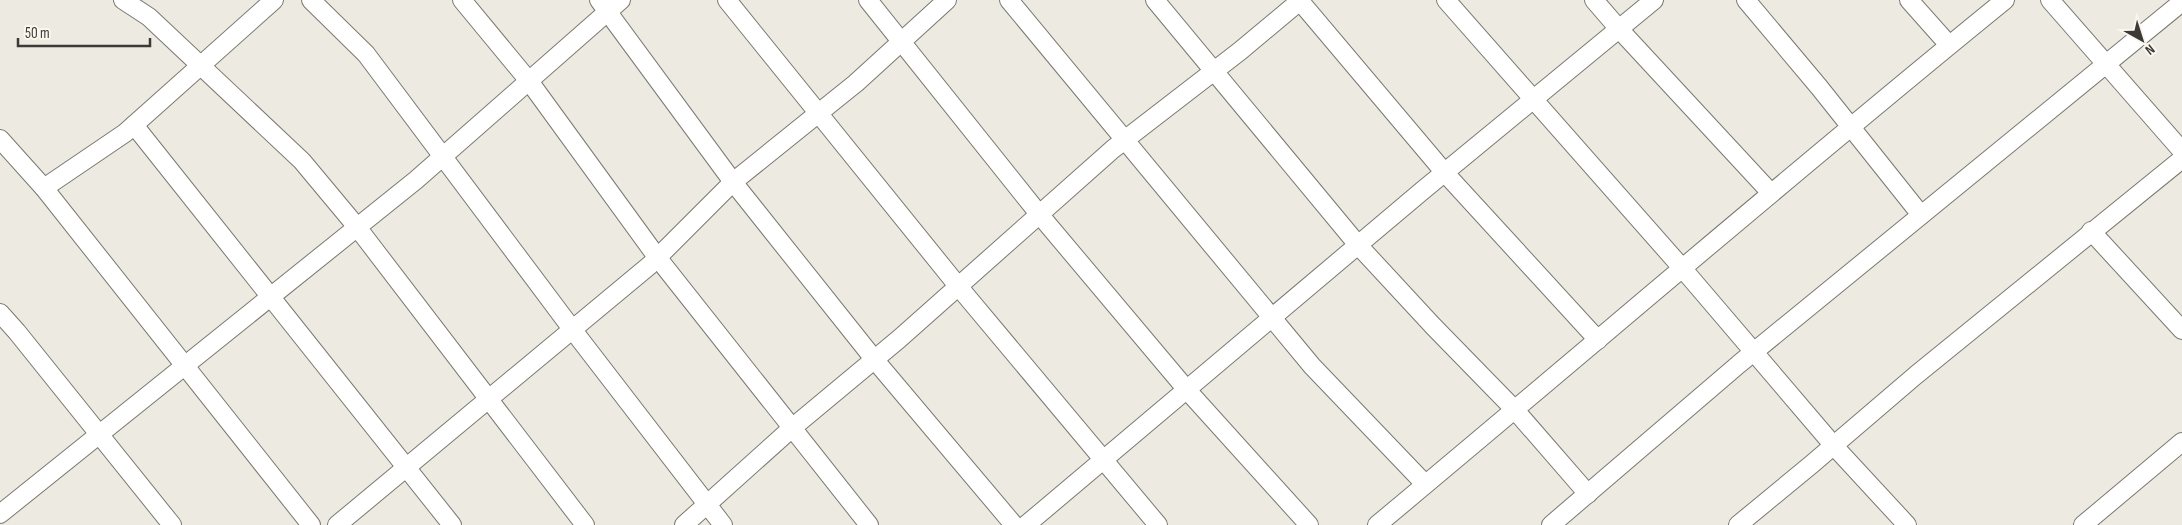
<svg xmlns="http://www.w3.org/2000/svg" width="2182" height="525" font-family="'Sofia Sans Condensed',sans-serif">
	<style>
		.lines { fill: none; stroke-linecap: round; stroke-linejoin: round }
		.minor-casing { stroke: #7b7870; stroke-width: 20 }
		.minor { stroke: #fff; stroke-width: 18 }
	</style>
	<rect width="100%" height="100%" fill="#edeae1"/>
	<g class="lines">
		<g class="minor-casing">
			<g id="minor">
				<path d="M123,0L149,17L302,161L357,227L585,525"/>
				<path d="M311,0L366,54L572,329L723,525"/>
				<path d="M462,0L529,81L657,257L869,525"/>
				<path d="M599,0L733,182L874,359L1014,525"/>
				<path d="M727,0L958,286L1158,525"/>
				<path d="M868,0L1039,214L1187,390L1309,525"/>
				<path d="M1009,0L1312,366L1425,484"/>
				<path d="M1155,0L1358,245L1433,326L1515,410L1588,494"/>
				<path d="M1299,0L1445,173L1598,340"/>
				<path d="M1446,0L1683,269L1834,446L1907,525"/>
				<path d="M1594,0L1619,29L1771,193"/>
				<path d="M1746,0L1819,87L1921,215"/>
				<path d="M1909,0L1949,45"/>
				<path d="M2050,0L2182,151"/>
				<path d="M134,125L452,525"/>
				<path d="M0,139L44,188L311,525"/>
				<path d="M44,188L125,133L274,0"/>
				<path d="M2091,231L2182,330"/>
				<path d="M0,313L17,332L172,525"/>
				<path d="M0,514L416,180L621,0"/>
				<path d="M337,525L650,265L733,182L856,83L947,0"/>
				<path d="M684,525L792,428L899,339L1113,149L1240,51L1301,0"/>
				<path d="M1026,525L1422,191L1654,0"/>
				<path d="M1377,525C1586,351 1793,172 2005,0"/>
				<path d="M1551,525L1739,364L2182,2"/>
				<path d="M1738,525L1812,464L1916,375L2182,159"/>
				<path d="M2083,525L2182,442"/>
			</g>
		</g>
		<use href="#minor" class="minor"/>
	</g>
	<g transform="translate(2142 40) rotate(141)" stroke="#faf7ee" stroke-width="4" paint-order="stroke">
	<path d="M0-4L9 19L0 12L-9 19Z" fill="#3b3a37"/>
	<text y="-8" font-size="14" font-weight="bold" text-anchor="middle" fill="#3b3a37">N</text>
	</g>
	<path d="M18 38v8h132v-8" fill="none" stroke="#3b3a37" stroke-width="2.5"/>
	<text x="25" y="38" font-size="15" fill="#3b3a37" stroke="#faf7ee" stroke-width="4" paint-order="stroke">50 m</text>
</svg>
